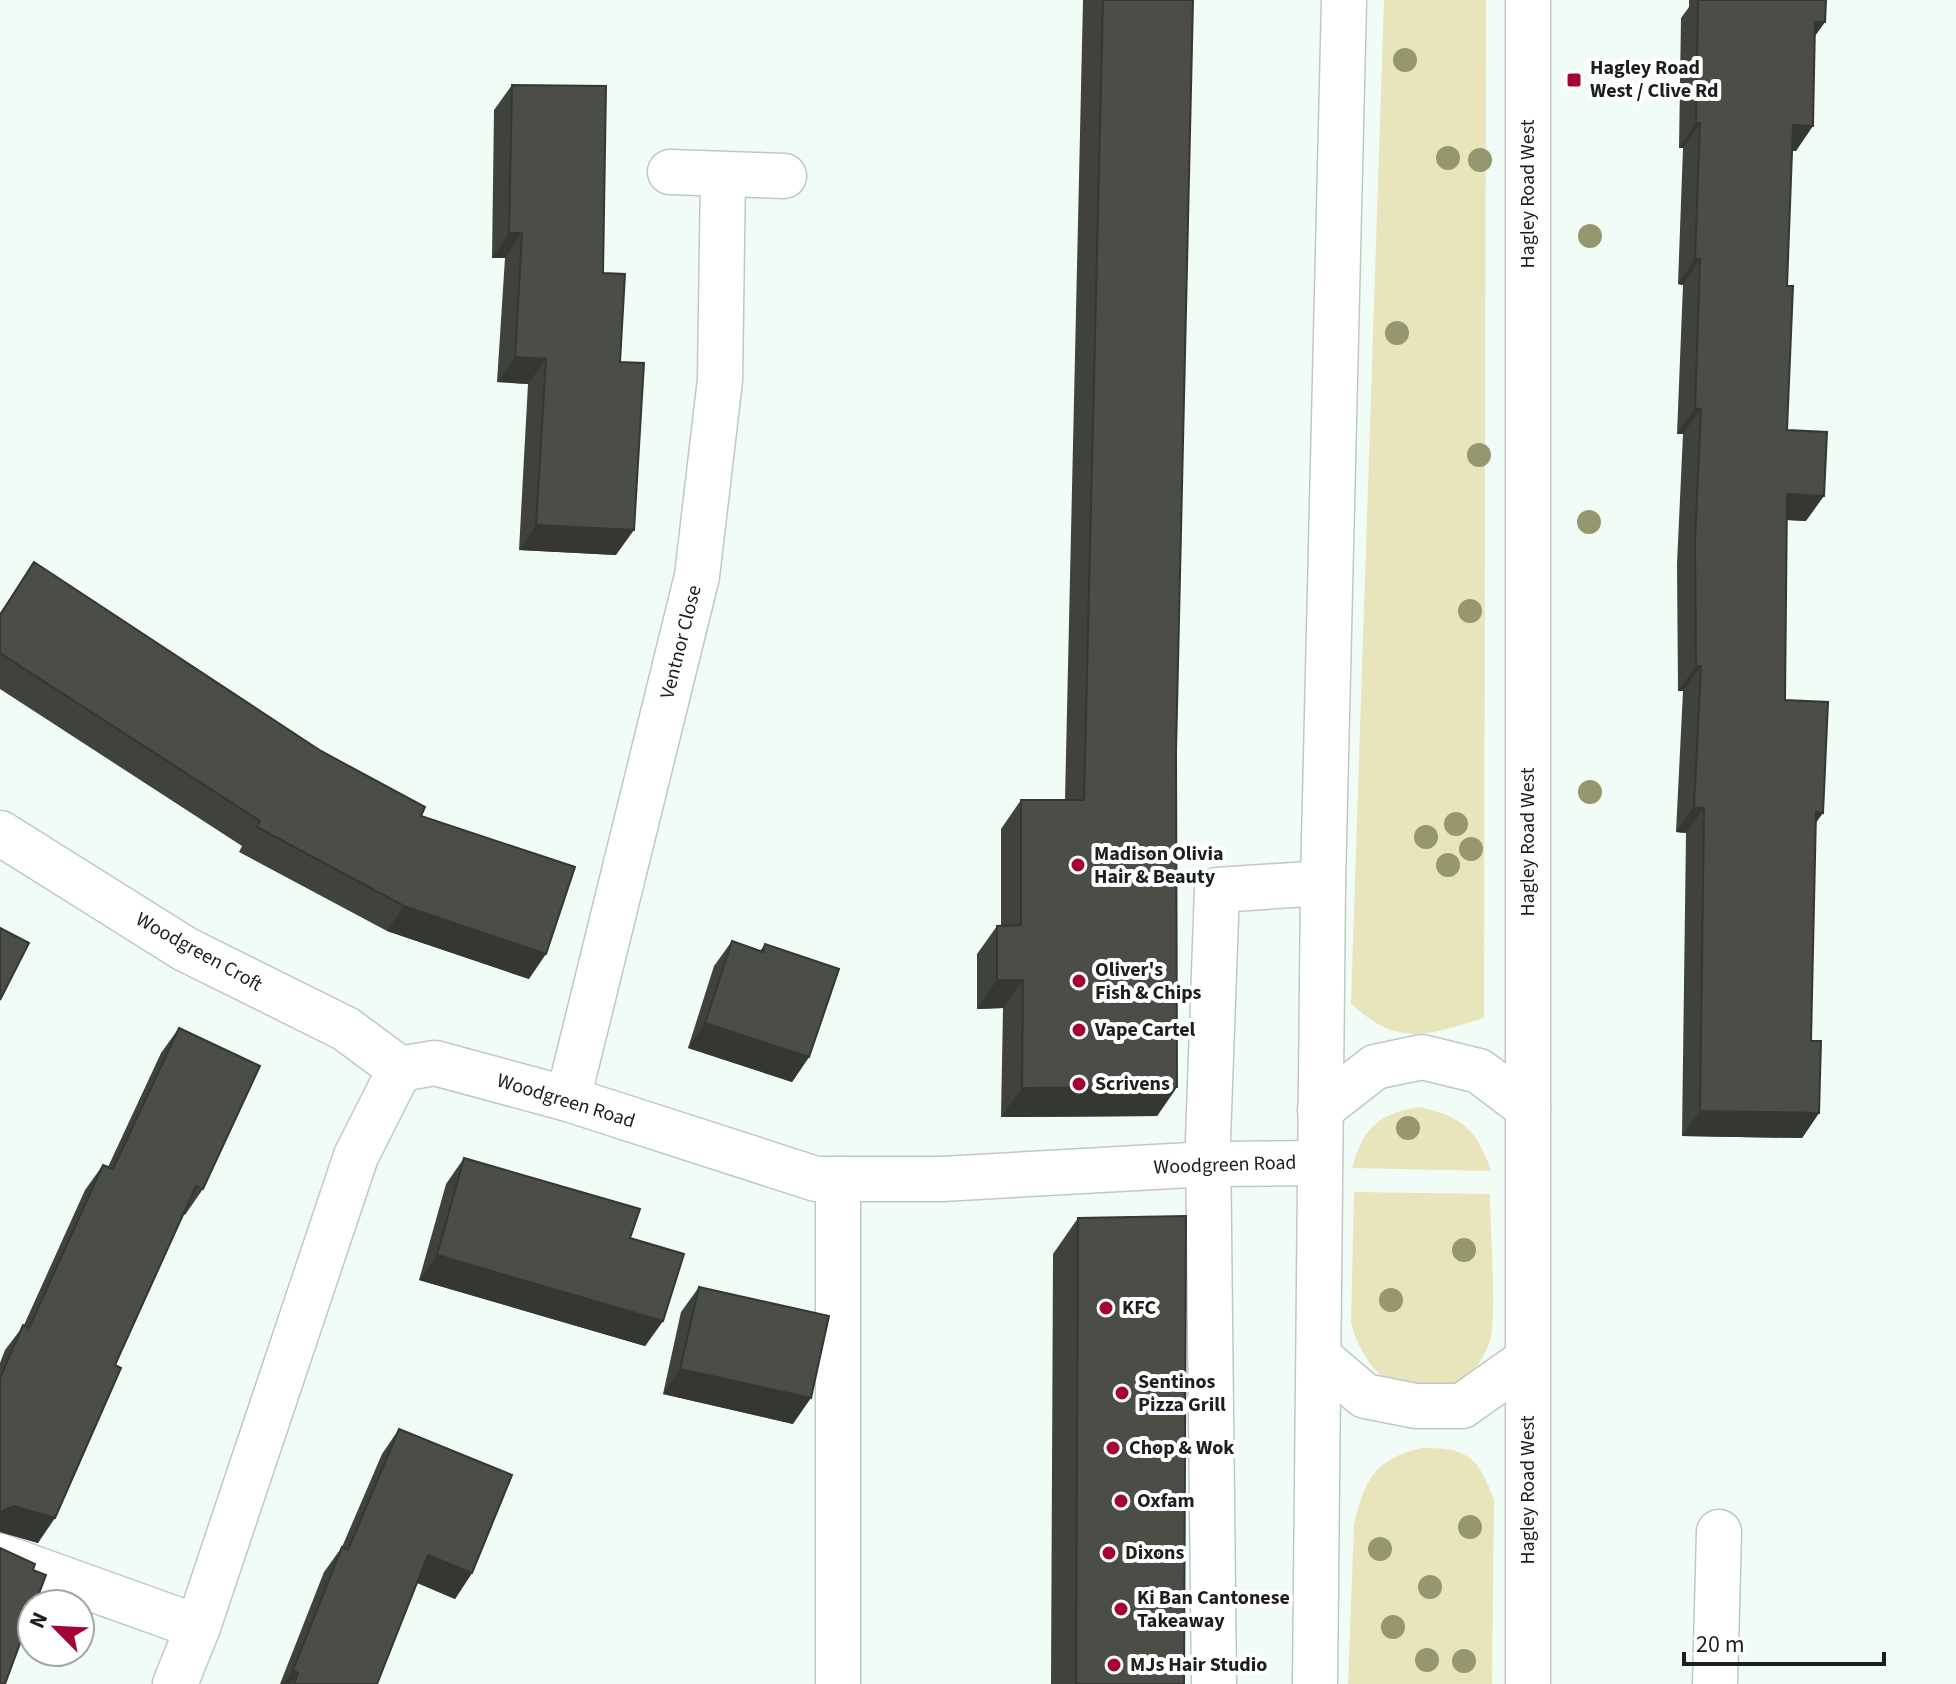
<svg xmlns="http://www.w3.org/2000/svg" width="1956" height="1684" font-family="'Source Sans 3',sans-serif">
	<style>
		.green { fill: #e8e4bc }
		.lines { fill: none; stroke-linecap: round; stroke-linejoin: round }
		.minor-casing { stroke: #bfc9c3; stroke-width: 47 }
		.highway-casing { stroke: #bfc9c3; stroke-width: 47 }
		.minor { stroke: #fff; stroke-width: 44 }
		.highway { stroke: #fff; stroke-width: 44 }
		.tree { fill: #96966f }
		.wall { fill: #40433d }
		.shaded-wall { fill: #343732 }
		.building { fill: #4a4e47; stroke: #343732; stroke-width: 2 }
		.poi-dot { fill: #a30434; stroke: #fff; stroke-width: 3 }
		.labels { text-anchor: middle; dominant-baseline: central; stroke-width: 8; stroke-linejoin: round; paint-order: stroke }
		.poi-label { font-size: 20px; font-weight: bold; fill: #1b1f1d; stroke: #fff; text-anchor: start }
		.street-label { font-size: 20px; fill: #1b1f1d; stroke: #fff }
	</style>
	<rect width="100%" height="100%" fill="#f2fcf6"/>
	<g class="green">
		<path d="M1384,0H1486L1484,1018C1428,1035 1397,1048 1351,1003Z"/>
		<path d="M1419,1107C1462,1116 1477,1130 1491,1171L1352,1168C1363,1128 1378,1114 1419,1107Z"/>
		<path d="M1354,1192L1490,1194C1490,1222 1497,1320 1490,1341C1458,1426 1369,1401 1351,1322Z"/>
		<path d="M1421,1448C1468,1447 1478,1457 1494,1500L1492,1684H1348L1354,1525C1364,1480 1375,1459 1421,1448Z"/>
	</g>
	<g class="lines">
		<g class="minor-casing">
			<g id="minor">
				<path d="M670,172L784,176"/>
				<path d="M0,833L185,949L346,1029L400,1069"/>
				<path d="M568,1099L697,576L720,380L723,174"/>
				<path d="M838,1179V1684"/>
				<path d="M0,1556L198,1627"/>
				<path d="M175,1684L198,1627L356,1156L400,1069L435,1063L568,1099L816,1179H942L1208,1164L1320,1163"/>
				<path d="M1214,1684L1208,1139L1217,890L1323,883"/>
				<path d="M1715,1684L1719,1532"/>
			</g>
		</g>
		<g class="highway-casing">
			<g id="highway">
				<path d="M1528,0V1684"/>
				<path d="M1320,1110L1375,1067L1422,1057L1479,1071L1528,1108"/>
				<path d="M1319,1357L1365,1396L1416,1406H1462L1527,1360"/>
				<path d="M1315,1684L1323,883L1344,0"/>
			</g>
		</g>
		<use href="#minor" class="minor"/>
		<use href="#highway" class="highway"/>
	</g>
	<g class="tree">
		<circle cx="1405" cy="60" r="12"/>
		<circle cx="1448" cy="158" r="12"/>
		<circle cx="1480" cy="160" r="12"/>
		<circle cx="1590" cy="236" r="12"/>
		<circle cx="1397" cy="333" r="12"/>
		<circle cx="1479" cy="455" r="12"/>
		<circle cx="1589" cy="522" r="12"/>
		<circle cx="1470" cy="611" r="12"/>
		<circle cx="1590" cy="792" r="12"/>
		<circle cx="1456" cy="824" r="12"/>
		<circle cx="1426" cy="837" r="12"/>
		<circle cx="1471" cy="849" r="12"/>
		<circle cx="1448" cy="865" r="12"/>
		<circle cx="1408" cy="1128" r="12"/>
		<circle cx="1464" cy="1250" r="12"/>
		<circle cx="1391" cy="1300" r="12"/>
		<circle cx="1470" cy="1527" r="12"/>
		<circle cx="1380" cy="1549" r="12"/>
		<circle cx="1430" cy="1587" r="12"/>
		<circle cx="1393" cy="1627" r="12"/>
		<circle cx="1427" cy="1660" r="12"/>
		<circle cx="1464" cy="1661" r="12"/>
	</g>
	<g class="wall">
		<path d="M1083,0H1193L1176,752L1177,1087L1157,1116L1001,1117L1003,1008L977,1009V954L997,926H1001V829L1021,800H1065Z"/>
		<path d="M1689,0H1826L1825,22L1814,37L1796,151H1792L1787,286V430L1806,521L1787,520L1785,700L1816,822L1811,1041L1819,1113L1802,1138L1682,1136L1686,833L1676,832L1683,691H1678L1677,564L1683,434H1677L1683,285L1678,284L1683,148H1679L1681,18L1689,7Z"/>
		<path d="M512,85L603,273L620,362L616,555L519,550L528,384L497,382L505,258H492L494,110Z"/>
		<path d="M34,562L421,816L529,979L387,931L239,852L242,846L0,689V613Z"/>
		<path d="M732,941L760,951L765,944L809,1057L792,1082L688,1048L714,966Z"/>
		<path d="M179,1028L203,1189L185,1215L183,1214L115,1365L38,1543L0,1532V1363L5,1350L24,1325L85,1190L103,1165L108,1167L161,1053Z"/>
		<path d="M464,1158L630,1238L663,1321L645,1346L419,1280L446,1184Z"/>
		<path d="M1078,1218L1184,1684H1051L1053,1254Z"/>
		<path d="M699,1287L793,1424L663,1394L681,1312Z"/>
		<path d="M399,1429L472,1573L455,1599L417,1583L377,1684H280L324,1572L342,1547L382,1454Z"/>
	</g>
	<g class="shaded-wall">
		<path d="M1815,22H1825L1807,47Z"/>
		<path d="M1696,123H1700L1683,148H1679Z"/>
		<path d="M1793,125L1813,126L1796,151L1775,150Z"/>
		<path d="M509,233H522L505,258H492Z"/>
		<path d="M1695,259H1700L1683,285L1678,284Z"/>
		<path d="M515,357L546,359L528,384L497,382Z"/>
		<path d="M1695,408L1701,409L1683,434H1677Z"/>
		<path d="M1787,494L1824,496L1806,521L1770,519Z"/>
		<path d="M536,525L634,530L616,555L519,550Z"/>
		<path d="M1696,666H1701L1683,691H1678Z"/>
		<path d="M1694,807L1704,808L1686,833L1676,832Z"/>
		<path d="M1816,812L1823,813L1805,838Z"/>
		<path d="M404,906L546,954L529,979L387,931Z"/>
		<path d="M997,980H1023L1003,1008L977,1009Z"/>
		<path d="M705,1023L809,1057L792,1082L688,1048Z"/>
		<path d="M1177,1087L1157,1116L1001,1117L1022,1088Z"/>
		<path d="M1700,1111L1819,1113L1802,1138L1682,1136Z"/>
		<path d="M437,1255L663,1321L645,1346L419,1280Z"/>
		<path d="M680,1369L811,1398L793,1424L663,1394Z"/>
		<path d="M14,1506L55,1518L38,1543L0,1532V1514L2,1511Z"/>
		<path d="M428,1555L472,1573L455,1599L411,1580Z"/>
		<path d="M293,1670L298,1673L290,1684H283Z"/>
	</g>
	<g class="building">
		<path d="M1103,0H1193L1176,752L1177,1087L1022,1088L1023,980H997V926L1021,925V800H1084Z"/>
		<path d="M1698,0H1826L1825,22H1815L1813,126L1793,125L1787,286H1793L1787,430L1827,432L1824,496L1787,494L1785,700L1828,702L1823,813L1816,812L1811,1041H1821L1819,1113L1700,1111L1704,808L1694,807L1701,666H1696L1695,539L1701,409L1695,408L1700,259H1695L1700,123H1696Z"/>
		<path d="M512,85L606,86L603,273L625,274L620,362L644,363L634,530L536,525L546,359L515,357L522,233H509Z"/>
		<path d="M34,562L321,751L425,807L421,816L575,867L546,954L404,906L257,827L260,821L0,653V615Z"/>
		<path d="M0,928L29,943L0,1000Z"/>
		<path d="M732,941L763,952L765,944L839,969L809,1057L705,1023Z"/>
		<path d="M179,1028L260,1066L203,1189L196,1186L115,1365L121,1368L55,1518L14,1506L2,1511L0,1514V1378L23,1325L29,1328L103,1165L113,1169Z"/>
		<path d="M464,1158L640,1209L630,1238L684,1254L663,1321L437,1255Z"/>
		<path d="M1186,1216L1184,1684H1076L1078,1218Z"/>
		<path d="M699,1287L829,1316L811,1398L680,1369Z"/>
		<path d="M399,1429L512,1475L472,1573L428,1555L377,1684H294L298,1673L293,1670L342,1547L348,1550Z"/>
		<path d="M0,1548L35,1564L33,1570L46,1575L35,1604H32V1611L5,1684H0Z"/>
	</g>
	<g class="poi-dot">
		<rect x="1566" y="72" width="16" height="16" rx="4"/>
		<circle cx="1078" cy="865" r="8"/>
		<circle cx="1079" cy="981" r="8"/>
		<circle cx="1079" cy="1030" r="8"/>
		<circle cx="1079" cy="1084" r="8"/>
		<circle cx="1106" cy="1308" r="8"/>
		<circle cx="1122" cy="1393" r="8"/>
		<circle cx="1113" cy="1448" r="8"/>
		<circle cx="1121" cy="1501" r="8"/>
		<circle cx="1109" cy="1553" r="8"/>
		<circle cx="1121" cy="1609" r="8"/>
		<circle cx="1114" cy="1665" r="8"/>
	</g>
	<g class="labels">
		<g class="poi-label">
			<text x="1590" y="68">Hagley Road<tspan x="1590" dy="23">West / Clive Rd</tspan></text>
			<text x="1094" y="854">Madison Olivia<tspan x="1094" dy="23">Hair &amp; Beauty</tspan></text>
			<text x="1095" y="970">Oliver's<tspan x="1095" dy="23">Fish &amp; Chips</tspan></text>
			<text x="1095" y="1030">Vape Cartel</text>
			<text x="1095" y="1084">Scrivens</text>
			<text x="1122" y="1308">KFC</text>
			<text x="1138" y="1382">Sentinos<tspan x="1138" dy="23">Pizza Grill</tspan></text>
			<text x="1129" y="1448">Chop &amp; Wok</text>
			<text x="1137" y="1501">Oxfam</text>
			<text x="1125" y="1553">Dixons</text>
			<text x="1137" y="1598">Ki Ban Cantonese<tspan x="1137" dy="23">Takeaway</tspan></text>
			<text x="1130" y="1665">MJs Hair Studio</text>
		</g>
		<g class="street-label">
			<text transform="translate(1528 194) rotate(-90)">Hagley Road West</text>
			<text transform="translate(681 642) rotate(-76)">Ventnor Close</text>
			<text transform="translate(1528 842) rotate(-90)">Hagley Road West</text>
			<text transform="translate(199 952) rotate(29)">Woodgreen Croft</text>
			<text transform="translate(566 1101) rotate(17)">Woodgreen Road</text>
			<text transform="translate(1225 1165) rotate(-2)">Woodgreen Road</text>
			<text transform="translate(1528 1490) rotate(-90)">Hagley Road West</text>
		</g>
	</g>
	<g transform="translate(56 1628) rotate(294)"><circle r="38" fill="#ffffff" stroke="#a4a5a5" stroke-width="2"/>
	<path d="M0-6L14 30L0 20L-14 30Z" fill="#a30434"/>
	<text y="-12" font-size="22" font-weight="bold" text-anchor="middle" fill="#1b1f1d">N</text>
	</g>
	<path d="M1684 1652v12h200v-12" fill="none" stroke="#1b1f1d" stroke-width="4"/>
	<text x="1696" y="1652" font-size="24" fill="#1b1f1d" stroke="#ffffff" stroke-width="6" paint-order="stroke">20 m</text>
</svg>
